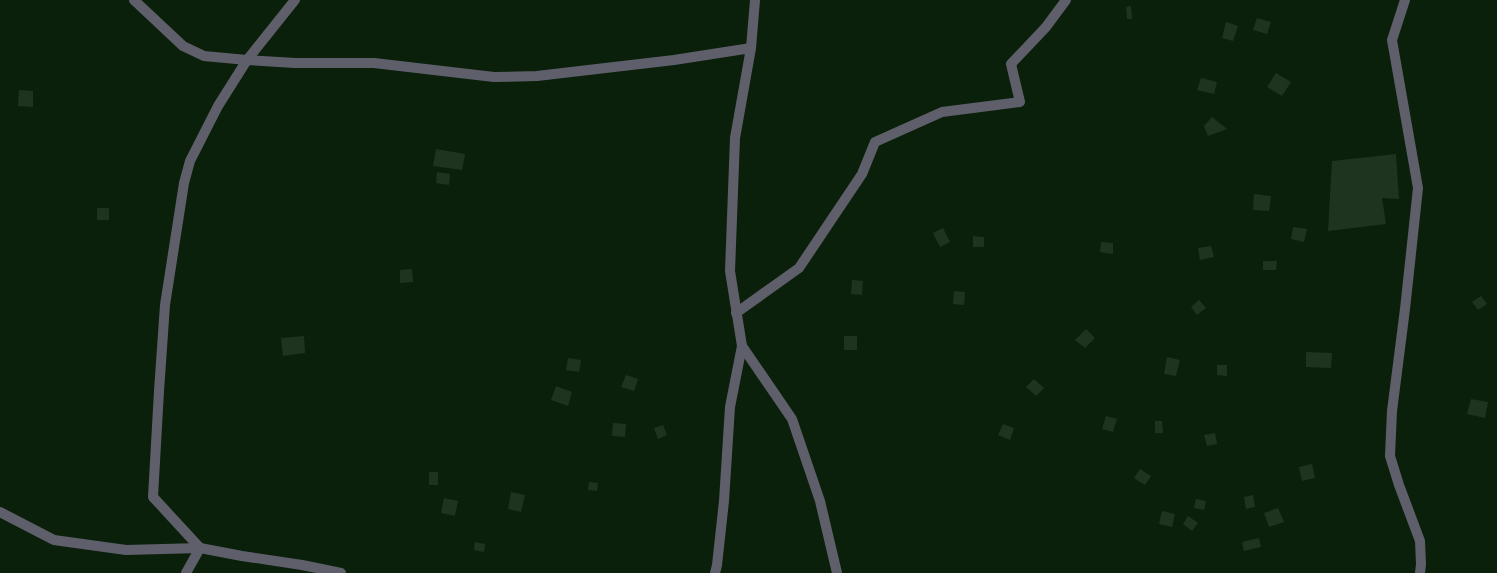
<svg xmlns="http://www.w3.org/2000/svg" width="1497" height="573" font-family="'Nunito Sans',sans-serif">
	<style>
		.building { fill: #1e341e }
		.lines { fill: none; stroke-linecap: round; stroke-linejoin: round }
		.minor { stroke: #5f5f6c; stroke-width: 10 }
	</style>
	<rect width="100%" height="100%" fill="#0b200b"/>
	<g class="building">
		<path d="M1131,6L1132,19H1127L1126,7Z"/>
		<path d="M1257,18L1271,22L1267,34L1253,30Z"/>
		<path d="M1226,22L1238,26L1233,41L1222,38Z"/>
		<path d="M1276,73L1291,82L1282,96L1267,87Z"/>
		<path d="M1201,78L1217,82L1214,94L1197,90Z"/>
		<path d="M19,90L33,91V107L18,106Z"/>
		<path d="M1212,117L1227,129L1208,136L1204,126Z"/>
		<path d="M436,149L465,154L462,170L433,166Z"/>
		<path d="M1396,154L1399,199L1382,198L1386,224L1328,231L1332,161Z"/>
		<path d="M437,172L450,174L449,185L436,183Z"/>
		<path d="M1254,194L1271,196L1269,211L1253,210Z"/>
		<rect x="97" y="208" width="12" height="12"/>
		<path d="M1293,227L1307,229L1304,242L1291,239Z"/>
		<path d="M943,228L950,242L940,247L933,233Z"/>
		<path d="M973,236L984,237V247H973Z"/>
		<path d="M1101,242L1113,243V254L1100,252Z"/>
		<path d="M1211,246L1214,257L1200,260L1198,248Z"/>
		<path d="M1263,261H1277L1276,270H1263Z"/>
		<path d="M412,269L413,282L400,283V270Z"/>
		<path d="M852,280L863,281L862,295L851,294Z"/>
		<path d="M954,291L965,292L964,305L953,304Z"/>
		<path d="M1481,296L1487,304L1478,310L1472,302Z"/>
		<path d="M1199,300L1206,308L1197,315L1191,307Z"/>
		<path d="M1086,329L1095,338L1085,348L1075,340Z"/>
		<path d="M304,336L305,353L283,356L281,338Z"/>
		<rect x="844" y="336" width="13" height="14"/>
		<path d="M1306,352L1332,353L1331,368L1306,367Z"/>
		<path d="M1167,357L1180,360L1176,376L1164,374Z"/>
		<path d="M568,358L581,360L579,372L566,370Z"/>
		<path d="M1217,365H1227V376L1217,375Z"/>
		<path d="M626,375L638,379L634,391L621,387Z"/>
		<path d="M1034,379L1044,388L1036,396L1026,387Z"/>
		<path d="M556,386L572,392L568,406L551,400Z"/>
		<path d="M1471,399L1488,402L1485,418L1467,414Z"/>
		<path d="M1106,416L1117,419L1113,432L1102,429Z"/>
		<path d="M1155,421H1162L1163,433H1155Z"/>
		<path d="M613,423L626,424L625,437L612,436Z"/>
		<path d="M1003,424L1014,428L1010,440L998,435Z"/>
		<path d="M663,425L667,435L658,439L654,428Z"/>
		<path d="M1215,433L1217,444L1207,446L1204,435Z"/>
		<path d="M1312,464L1315,478L1302,481L1299,467Z"/>
		<path d="M1140,469L1151,476L1145,485L1134,478Z"/>
		<rect x="429" y="472" width="9" height="13"/>
		<path d="M589,482L598,483L597,491L588,490Z"/>
		<path d="M511,492L525,495L521,512L508,509Z"/>
		<path d="M1253,495L1255,507L1246,509L1244,497Z"/>
		<path d="M444,498L458,501L455,516L441,513Z"/>
		<path d="M1196,499L1206,501L1204,510L1194,508Z"/>
		<path d="M1278,508L1284,522L1269,527L1264,513Z"/>
		<path d="M1162,511L1175,514L1172,527L1159,524Z"/>
		<path d="M1188,516L1198,523L1192,531L1183,524Z"/>
		<path d="M1259,538L1261,547L1244,551L1242,542Z"/>
		<path d="M475,542L485,544L484,552L474,550Z"/>
	</g>
	<g class="lines">
		<g class="minor">
			<path d="M134,0L183,46L204,56L247,60L295,63H374L494,77L537,76L674,60L751,48"/>
			<path d="M1405,0L1392,40L1418,188L1405,309L1392,411L1390,456L1399,485L1420,541L1421,564L1420,573"/>
			<path d="M736,313L799,268L862,174L875,142L942,112L1020,102L1011,64L1046,27L1066,0"/>
			<path d="M742,346L792,419L820,501L837,573"/>
			<path d="M0,512L54,540L126,550L200,548L242,556L302,565L341,573"/>
			<path d="M186,573L200,548L153,497L159,391L165,305L184,183L190,161L218,106L247,60L295,0"/>
			<path d="M715,573L717,565L724,501L730,407L742,346L730,271L735,138L751,48L755,0"/>
		</g>
	</g>
</svg>
